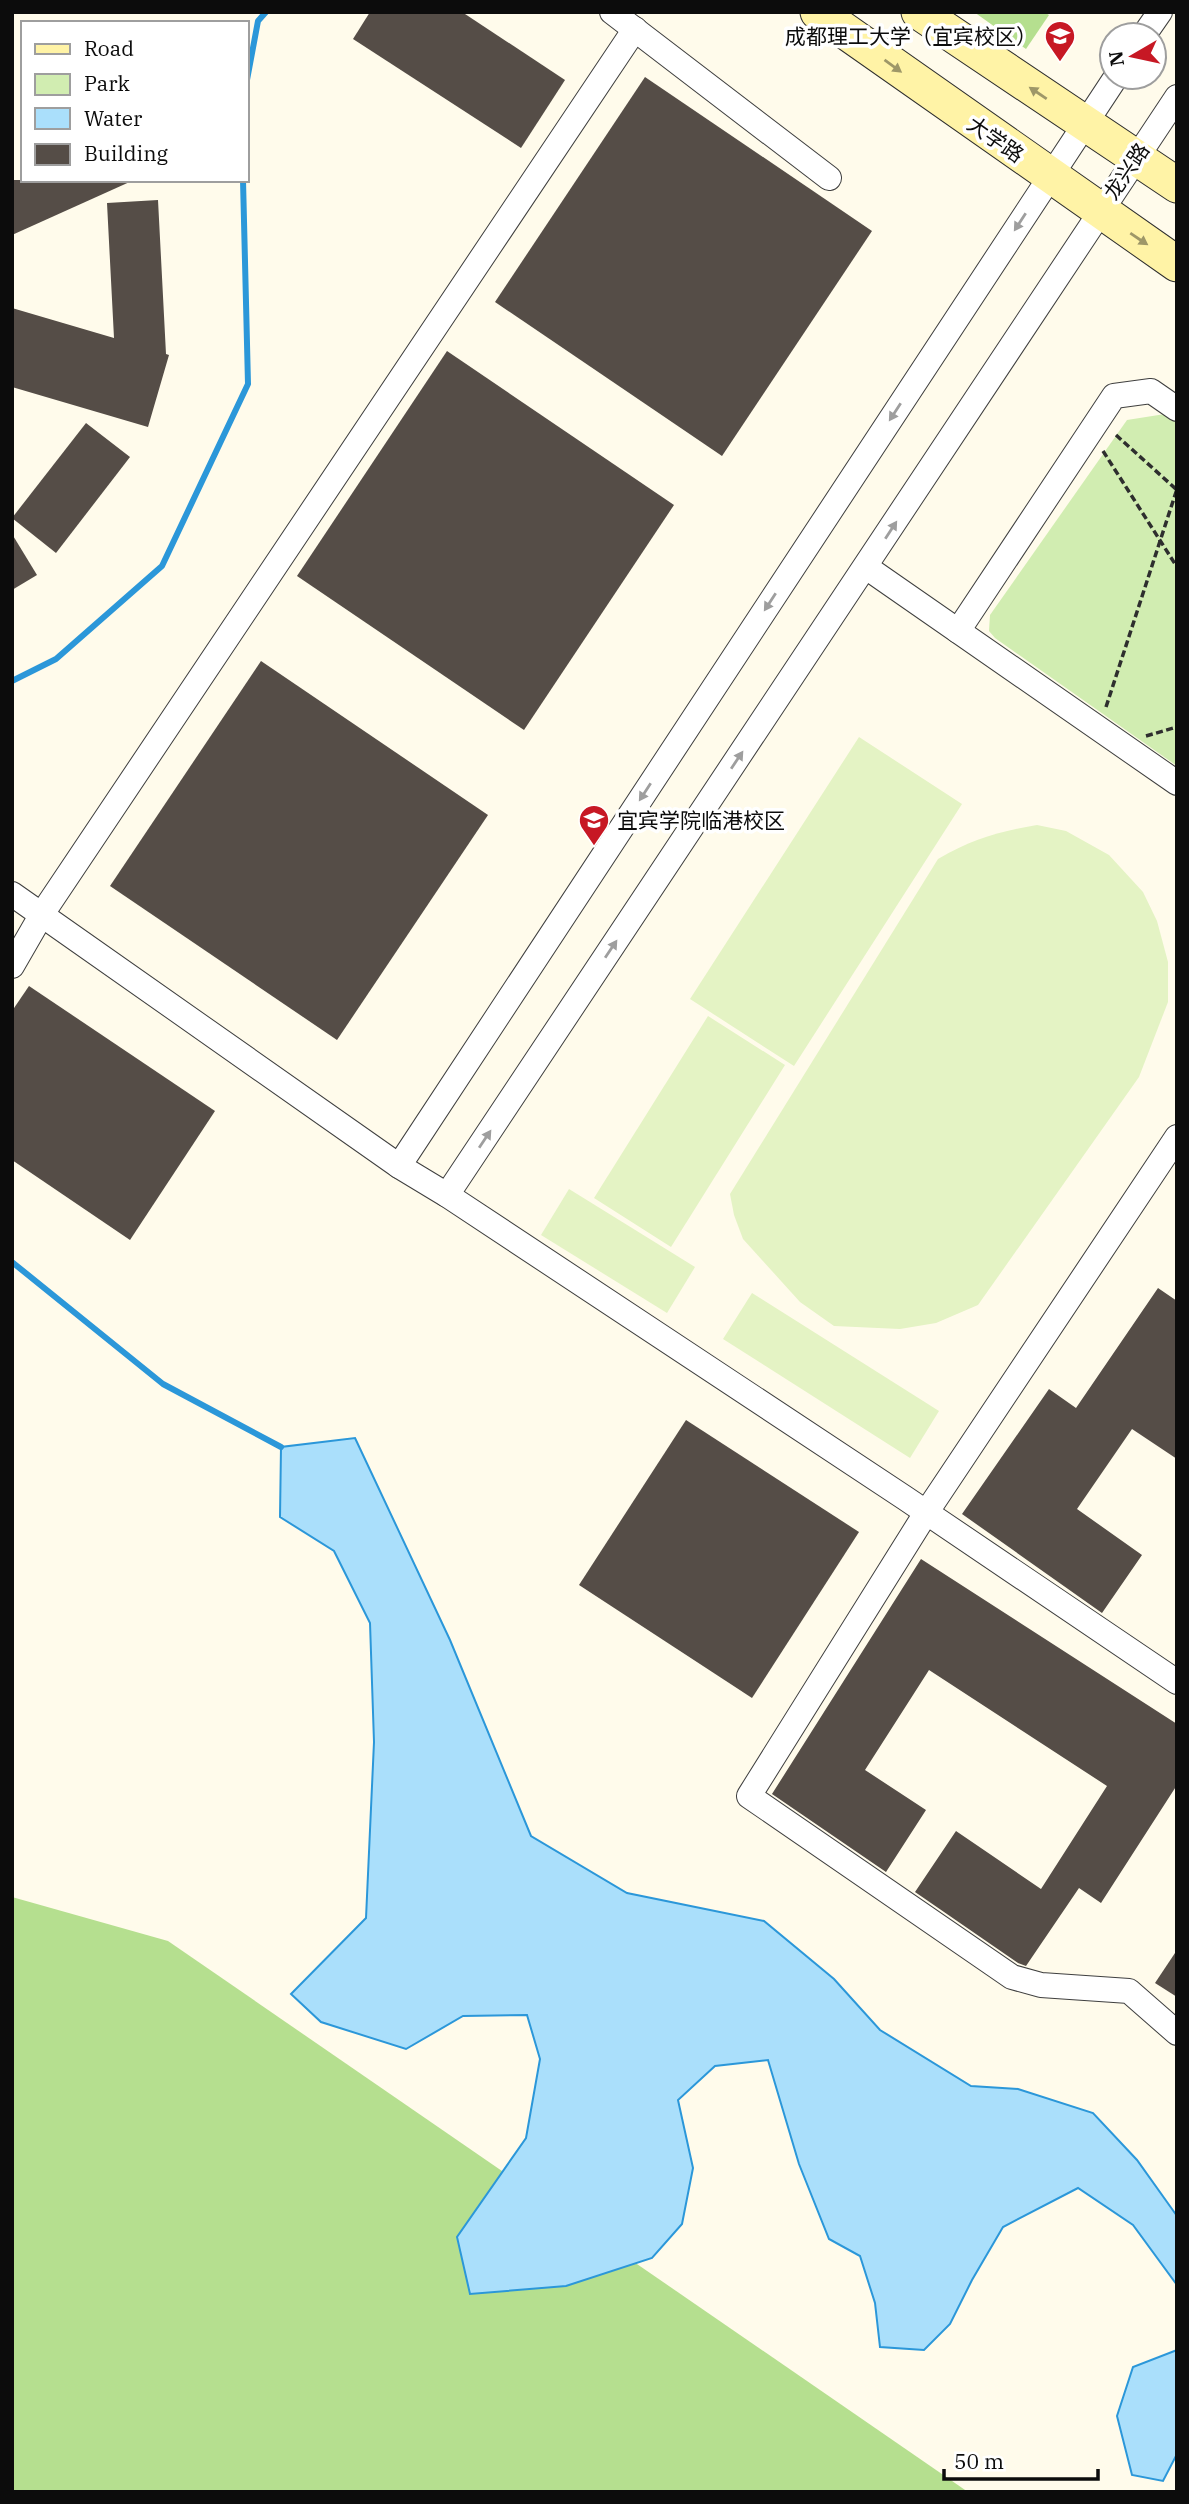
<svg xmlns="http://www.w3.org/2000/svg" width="1189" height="2504" font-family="'IBM Plex Serif','Noto Sans SC',serif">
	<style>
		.green { fill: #d1edb1 }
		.forest { fill: #b5df8f }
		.pitch { fill: #e4f3c4 }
		.water { fill: #aadffb; stroke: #2b97d9; stroke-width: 2 }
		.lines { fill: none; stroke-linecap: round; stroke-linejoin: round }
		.stream { stroke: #2b97d9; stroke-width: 6 }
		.building { fill: #554d47 }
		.minor-casing { stroke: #3f3f3f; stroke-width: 26 }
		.secondary-casing { stroke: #2e2e2e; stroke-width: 37 }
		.path { stroke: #2e2e2e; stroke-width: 3.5; stroke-dasharray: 7 3.5; stroke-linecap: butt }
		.minor { stroke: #fff; stroke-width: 24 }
		.secondary { stroke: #fff3a6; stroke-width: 35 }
		.oneway { fill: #9e9768 }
		.oneway2 { fill: #9e9e9e }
		.labels { text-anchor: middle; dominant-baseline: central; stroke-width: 7; stroke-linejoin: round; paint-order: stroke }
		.poi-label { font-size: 21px; fill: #0c0c0c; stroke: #fff; text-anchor: end }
		.street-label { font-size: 21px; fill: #0c0c0c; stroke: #fff }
	</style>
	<rect width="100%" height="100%" fill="#fffbeb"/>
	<path class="green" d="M1165,414L1177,421V766L995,638L989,631L990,615L1127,420Z"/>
	<g class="forest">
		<path d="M974,12H1044L1049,15L1026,49Z"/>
		<path d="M12,1897L168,1941L968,2492H12Z"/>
	</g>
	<g class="pitch">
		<path d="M859,737L962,804L794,1066L690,999Z"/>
		<path d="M1037,825L1066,831L1109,855L1143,892L1157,921L1168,962V1002L1139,1077L978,1305L936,1323L900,1329L834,1326L800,1302L743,1239L734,1215L730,1194L938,859C973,839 997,832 1037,825Z"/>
		<path d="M708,1016L785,1065L671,1247L594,1198Z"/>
		<path d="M569,1189L695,1267L667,1313L541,1235Z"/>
		<path d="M752,1293L939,1411L910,1458L723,1339Z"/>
	</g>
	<g class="water">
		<path d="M355,1438L450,1640L531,1836L627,1893L764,1921L834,1979L880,2030L971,2086L1018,2089L1093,2113L1137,2160L1177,2216V2285L1133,2225L1078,2188L1003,2227L972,2280L950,2324L924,2350L880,2347L875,2303L860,2256L829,2239L799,2164L768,2060L715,2066L678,2100L693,2168L682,2224L652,2258L566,2286L470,2294L457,2237L526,2138L540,2059L527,2015L463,2016L406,2049L321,2022L291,1994L366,1918L374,1742L370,1623L334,1551L280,1517L281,1447Z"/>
		<path d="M1177,2350V2454L1163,2481L1132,2475L1117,2416L1133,2367Z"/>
	</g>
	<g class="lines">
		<g class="stream">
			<path d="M247,80L258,21L266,12"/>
			<path d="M12,681L56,659L162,566L248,384L243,180"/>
			<path d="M12,1262L163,1384L281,1447"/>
		</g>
	</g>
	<g class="building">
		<path d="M370,12H462L565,80L521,148L353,39Z"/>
		<path d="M645,77L872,231L722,456L495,302Z"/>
		<path d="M12,180H134L12,235Z"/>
		<path d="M158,200L166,354L169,355L148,427L12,387V308L114,338L107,203Z"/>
		<path d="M447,351L674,505L524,730L297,576Z"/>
		<path d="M86,423L130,457L56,553L12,518Z"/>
		<path d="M12,534L37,575L12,590Z"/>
		<path d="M261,661L488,815L337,1040L110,886Z"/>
		<path d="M29,986L215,1111L130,1240L12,1160V1011Z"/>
		<path d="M1158,1288L1177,1301V1459L1132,1429L1077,1509L1142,1555L1102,1613L962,1514L1049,1389L1076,1408Z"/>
		<path d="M686,1420L859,1532L752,1698L579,1585Z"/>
		<path d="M921,1559L1177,1724V1785L1101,1903L1079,1888L1026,1966L1018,1963L915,1892L956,1831L1041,1889L1107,1786L929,1670L865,1770L926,1810L886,1872L772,1794Z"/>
		<path d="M1177,1950V1997L1155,1983Z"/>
	</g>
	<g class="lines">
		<g class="minor-casing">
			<g id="minor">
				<path d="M612,12L829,178"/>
				<path d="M1144,35L1160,12"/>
				<path d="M1116,77L399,1166L447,1195L905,1498L1177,1682"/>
				<path d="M866,567L1177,783"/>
				<path d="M958,631L1114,396L1151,391L1177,409"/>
				<path d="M12,894L399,1166"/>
				<path d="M12,966L42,914L635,29"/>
				<path d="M1177,1137L926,1513L749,1796L1012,1977L1041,1985L1129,1991L1177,2033"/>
				<path d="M447,1195L1177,97"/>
			</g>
		</g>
		<g class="secondary-casing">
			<g id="secondary">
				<path d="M818,12L1177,264"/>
				<path d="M919,12L1177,185"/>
			</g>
		</g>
		<g class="path">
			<path d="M1116,435L1177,490"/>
			<path d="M1103,451L1177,567"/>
			<path d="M1106,707L1177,489"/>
			<path d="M1146,736L1177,727"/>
		</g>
		<use href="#minor" class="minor"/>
		<use href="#secondary" class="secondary"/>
	</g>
	<defs><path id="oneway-solid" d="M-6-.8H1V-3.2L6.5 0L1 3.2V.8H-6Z" transform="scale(1.75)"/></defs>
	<g class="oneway">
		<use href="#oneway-solid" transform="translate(893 66) rotate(36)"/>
		<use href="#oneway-solid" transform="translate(1038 93) rotate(-146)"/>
		<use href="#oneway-solid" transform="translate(1139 239) rotate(34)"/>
	</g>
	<g class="oneway2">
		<use href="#oneway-solid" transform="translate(1020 222) rotate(123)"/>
		<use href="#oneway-solid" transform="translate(895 412) rotate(123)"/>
		<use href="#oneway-solid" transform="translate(891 530) rotate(-57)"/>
		<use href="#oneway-solid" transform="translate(770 602) rotate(123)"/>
		<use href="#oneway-solid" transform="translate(737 760) rotate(-56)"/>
		<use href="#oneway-solid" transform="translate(645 792) rotate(123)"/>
		<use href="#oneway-solid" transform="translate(611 949) rotate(-56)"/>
		<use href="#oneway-solid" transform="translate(485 1139) rotate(-56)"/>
	</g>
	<defs>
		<g id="university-pin" transform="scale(1.575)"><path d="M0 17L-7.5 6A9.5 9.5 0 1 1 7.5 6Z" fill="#c71824" stroke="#fff"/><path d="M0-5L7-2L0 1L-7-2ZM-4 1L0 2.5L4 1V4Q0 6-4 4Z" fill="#fff"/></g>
	</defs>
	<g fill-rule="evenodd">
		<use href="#university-pin" x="1060" y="36"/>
		<use href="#university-pin" x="594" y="820"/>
	</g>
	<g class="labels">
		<g class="poi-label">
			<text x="1037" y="36">成都理工大学（宜宾校区）</text>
			<text x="617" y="820" text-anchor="start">宜宾学院临港校区</text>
		</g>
		<g class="street-label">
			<text transform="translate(996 139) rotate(35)">大学路</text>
			<text transform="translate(1126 171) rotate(-56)">龙兴路</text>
		</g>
	</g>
	<rect width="1189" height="2504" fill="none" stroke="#0c0c0c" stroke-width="28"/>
	<rect x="21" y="21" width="228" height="161" fill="#ffffff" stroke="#9e9e9e" stroke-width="2"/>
	<rect x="35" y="44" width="35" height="10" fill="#fff3a6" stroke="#9e9e9e" stroke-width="2"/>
	<text x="84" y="56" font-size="21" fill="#0c0c0c">Road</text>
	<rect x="35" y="74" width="35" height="21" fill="#d1edb1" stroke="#9e9e9e" stroke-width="2"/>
	<text x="84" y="91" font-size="21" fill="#0c0c0c">Park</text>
	<rect x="35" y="108" width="35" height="21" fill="#aadffb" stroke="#9e9e9e" stroke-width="2"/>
	<text x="84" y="126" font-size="21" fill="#0c0c0c">Water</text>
	<rect x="35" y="144" width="35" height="21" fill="#554d47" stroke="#9e9e9e" stroke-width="2"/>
	<text x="84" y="161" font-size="21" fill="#0c0c0c">Building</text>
	<g transform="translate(1133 56) rotate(261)"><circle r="33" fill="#ffffff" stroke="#9e9e9e" stroke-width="2"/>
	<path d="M0-5L12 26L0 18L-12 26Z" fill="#c71824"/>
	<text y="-10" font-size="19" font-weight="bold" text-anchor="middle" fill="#0c0c0c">N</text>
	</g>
	<path d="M944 2469v10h154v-10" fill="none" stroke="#0c0c0c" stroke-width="3.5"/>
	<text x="954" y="2469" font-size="21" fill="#0c0c0c" stroke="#ffffff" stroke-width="5" paint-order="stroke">50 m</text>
</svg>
